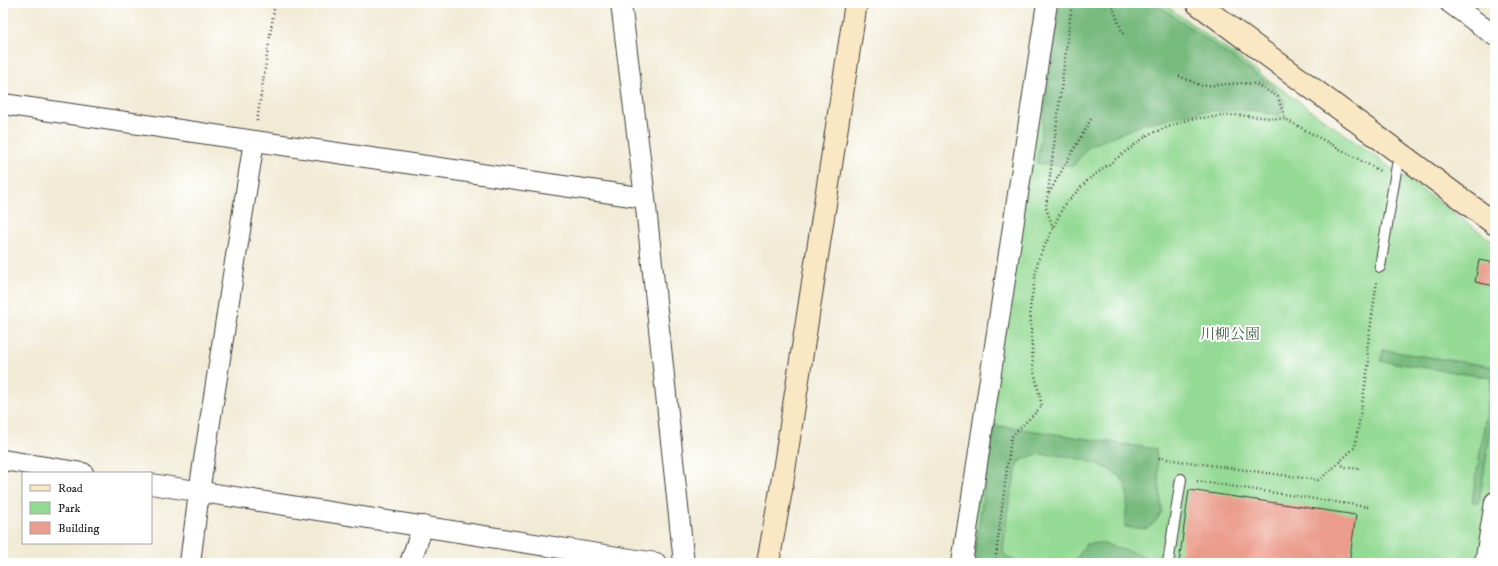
<svg xmlns="http://www.w3.org/2000/svg" width="1498" height="566" font-family="'IM FELL DW Pica','Noto Serif JP',serif">
	<style>
		.green { fill: #94da94; stroke: #587b58 }
		.forest { fill: #77ba7e; stroke: #4a6b4d }
		.building { fill: #eb9c8c }
		.lines { fill: none; stroke-linecap: round; stroke-linejoin: round }
		.lane-casing { stroke: #3c3b38; stroke-width: 12 }
		.street-casing { stroke: #3c3b38; stroke-width: 22 }
		.secondary-casing { stroke: #3c3b38; stroke-width: 24 }
		.path { stroke: #3c3b38; stroke-width: 2.5; stroke-dasharray: 1 3; stroke-linecap: butt }
		.lane { stroke: #fff; stroke-width: 10 }
		.street { stroke: #fff; stroke-width: 20 }
		.secondary { stroke: #fae7c3; stroke-width: 22 }
		.labels { text-anchor: middle; dominant-baseline: central; stroke-width: 4; stroke-linejoin: round; paint-order: stroke }
		.park-label { font-size: 15px; fill: #465e46; stroke: #fff }
	</style>
	<rect width="100%" height="100%" fill="#fff"/>
	<filter id="ink" filterUnits="userSpaceOnUse"><feTurbulence type="fractalNoise" baseFrequency=".025" numOctaves="2"/><feDisplacementMap in="SourceGraphic" scale="8" xChannelSelector="R" yChannelSelector="G"/><feConvolveMatrix kernelMatrix="1 2 1 2 8 2 1 2 1" color-interpolation-filters="sRGB"/></filter>
	<filter id="wash" filterUnits="userSpaceOnUse"><feTurbulence type="fractalNoise" baseFrequency=".012" numOctaves="4" result="noise"/><feDisplacementMap in="SourceGraphic" scale="16" xChannelSelector="R" yChannelSelector="G"/><feGaussianBlur stdDeviation="0.9" result="paint"/><feColorMatrix in="noise" values="0 0 0 0 0 0 0 0 0 0 0 0 0 0 0 0 0 1.4 0 .05"/><feComposite in="paint" operator="in"/></filter>
	<g filter="url(#wash)">
		<rect width="100%" height="100%" fill="#f1ebd5"/>
		<path class="green" d="M1053,3H1162L1495,243V500L1484,563H962Z"/>
		<g class="forest">
			<path d="M1060,3H1155L1271,85L1286,102L1279,115L1250,110L1202,111L1143,124L1088,147L1073,166L1037,163Z"/>
			<path d="M1383,350L1495,367V403L1479,503L1472,502L1492,378L1381,361Z"/>
			<path d="M994,425L1156,449L1162,512L1155,522L1147,529L1125,527C1125,514 1129,500 1126,487C1120,462 1056,452 1035,455C1029,456 1023,460 1018,462L1008,508L1003,552L1008,557L1019,563H973Z"/>
			<path d="M1101,543L1147,557L1145,563H1074L1086,544Z"/>
		</g>
		<g id="blocks">
			<g class="building">
				<path d="M1479,260L1495,263V286L1475,282Z"/>
				<path d="M1189,490L1356,515L1349,563H1179Z"/>
			</g>
		</g>
	</g>
	<g filter="url(#ink)">
		<use href="#blocks" fill-opacity="0" stroke="#3c3b38" stroke-width="1"/>
		<g class="lines">
			<g class="lane-casing">
				<g id="lane">
					<path d="M1380,267L1397,165L1402,155"/>
					<path d="M1168,563L1181,479"/>
				</g>
			</g>
			<g class="street-casing">
				<g id="street">
					<path d="M621,3L645,198L684,563"/>
					<path d="M1450,3L1495,36"/>
					<path d="M3,104L645,198"/>
					<path d="M3,460L83,473"/>
					<path d="M151,484L656,563"/>
					<path d="M190,563L199,492L254,141"/>
					<path d="M410,563L423,526"/>
					<path d="M962,563L1047,3"/>
					<path d="M1485,563L1495,502"/>
				</g>
			</g>
			<g class="secondary-casing">
				<g id="secondary">
					<path d="M1197,3L1495,224"/>
					<path d="M768,563L781,490L856,3"/>
				</g>
			</g>
			<g class="path">
				<path d="M1111,3L1123,34"/>
				<path d="M1179,76L1202,86L1242,83L1256,84L1278,97L1285,119"/>
				<path d="M257,121L275,3"/>
				<path d="M1049,193L1091,119"/>
				<path d="M1053,228L1046,208L1072,3"/>
				<path d="M1159,458L1318,480L1329,472L1355,447L1369,361L1367,351L1377,281"/>
				<path d="M1340,462L1344,467L1360,469"/>
				<path d="M1197,481L1368,507"/>
				<path d="M995,563L1011,437L1042,406L1033,367L1030,308L1038,260L1064,205L1088,180L1149,134L1190,119L1234,115L1285,119L1380,171"/>
			</g>
			<use href="#lane" class="lane"/>
			<use href="#street" class="street"/>
			<use href="#secondary" class="secondary"/>
		</g>
	</g>
	<g class="labels">
		<g class="park-label">
			<text x="1230" y="334">川柳公園</text>
		</g>
	</g>
	<rect width="1498" height="566" fill="none" stroke="#fff" stroke-width="16"/>
	<rect x="22" y="472" width="130" height="72" fill="#ffffff" stroke="#a4a4a4"/>
	<rect x="30" y="485" width="20" height="6" fill="#fae7c3" stroke="#a4a4a4"/>
	<text x="58" y="492" font-size="12" fill="#1c1c1c">Road</text>
	<rect x="30" y="502" width="20" height="12" fill="#94da94" stroke="#a4a4a4"/>
	<text x="58" y="512" font-size="12" fill="#1c1c1c">Park</text>
	<rect x="30" y="522" width="20" height="12" fill="#eb9c8c" stroke="#a4a4a4"/>
	<text x="58" y="532" font-size="12" fill="#1c1c1c">Building</text>
</svg>
